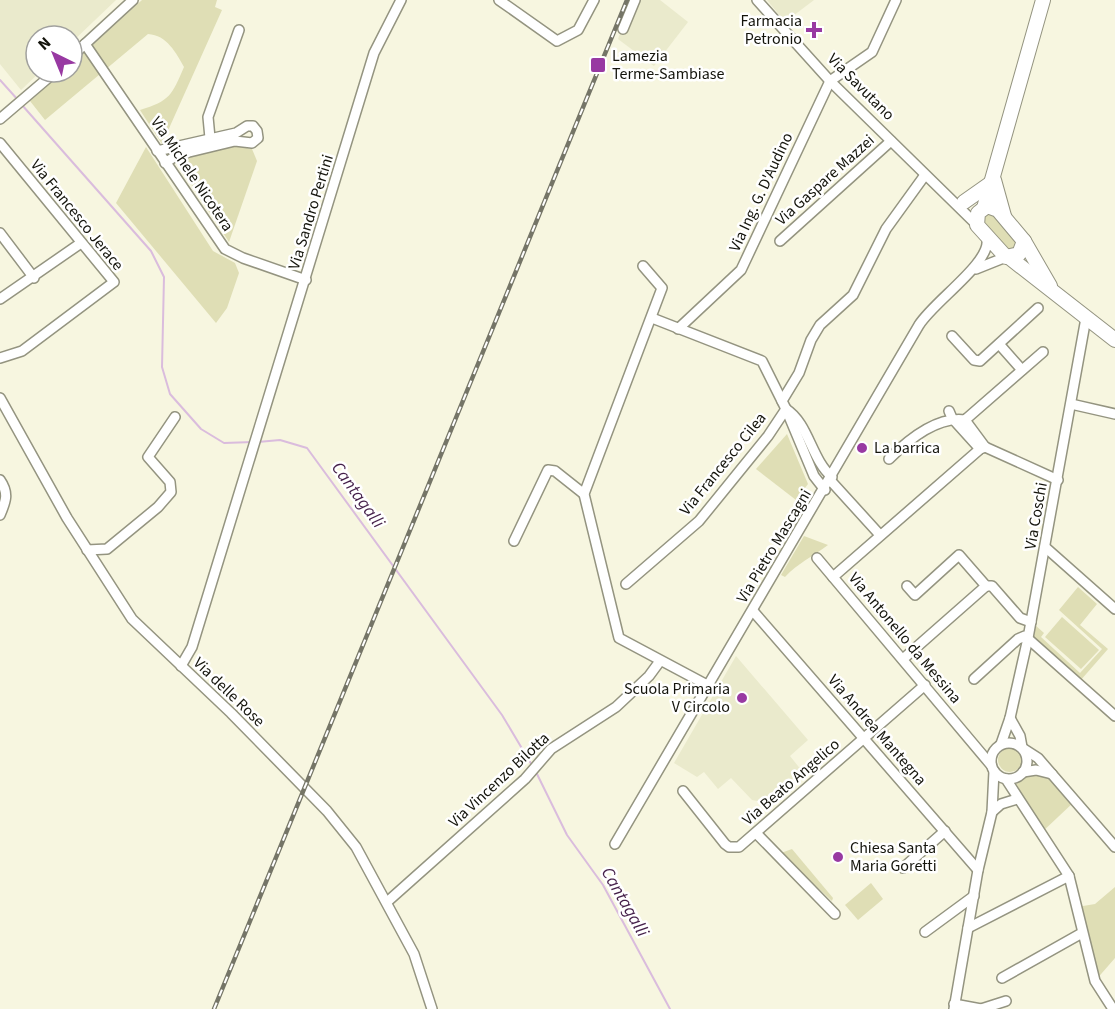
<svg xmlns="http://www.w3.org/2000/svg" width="1115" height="1009" font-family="'Source Sans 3',sans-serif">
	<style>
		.built { fill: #eaeacc }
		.green { fill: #dfdeb5 }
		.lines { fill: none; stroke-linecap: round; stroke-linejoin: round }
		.stream { stroke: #dabcdd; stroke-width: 2 }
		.street-casing { stroke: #949480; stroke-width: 12 }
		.secondary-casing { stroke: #949480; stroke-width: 16 }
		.street { stroke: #fff; stroke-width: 9 }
		.secondary { stroke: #fff; stroke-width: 14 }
		.rail-casing { stroke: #757567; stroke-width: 4.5 }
		.rail { stroke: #fff; stroke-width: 2; stroke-dasharray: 7; stroke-linecap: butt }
		.poi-dot { fill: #9839a2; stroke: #fff; stroke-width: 2 }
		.labels { text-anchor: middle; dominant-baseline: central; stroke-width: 5; stroke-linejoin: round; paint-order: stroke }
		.poi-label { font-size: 16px; fill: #14140c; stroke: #fff; text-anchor: start }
		.street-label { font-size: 16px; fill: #14140c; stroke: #fff }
		.water-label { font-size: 18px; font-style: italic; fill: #441f49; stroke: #fff }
	</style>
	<rect width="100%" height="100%" fill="#f7f6e0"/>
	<g class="built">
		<path d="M0,0H116L72,42V36H36V72H40L21,90L0,64Z"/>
		<path d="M632,0H660L688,22L654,66L618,39Z"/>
		<path d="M767,0H814L785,22Z"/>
		<path d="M736,656L808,740L790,756L802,771L763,802L752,800L731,778L718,789L704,772L697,777L674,763Z"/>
	</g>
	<g class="green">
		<path d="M142,0H217L215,7L222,10L162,144L140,110C170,101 172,95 184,67C176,53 167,35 148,34L45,120L30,101L63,72H72V64Z"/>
		<path d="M236,146L252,149L257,161L229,242L179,166L183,159Z"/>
		<path d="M146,147L213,251L235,263L239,273L227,308L216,323L116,203Z"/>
		<path d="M990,211L1020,243L1010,253L985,229L981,215Z"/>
		<path d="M787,434L808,484L796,500L756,469Z"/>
		<path d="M804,536L828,545C812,557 798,563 785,577L781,575Z"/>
		<path d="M1078,587L1097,604L1080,625L1108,649L1080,681L1034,638L1035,625L1044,633L1041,637L1080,673L1102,649L1059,610Z"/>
		<path d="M1062,617L1099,650L1081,669L1045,637Z"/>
		<circle cx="1010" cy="760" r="12"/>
		<path d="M1043,771L1075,801L1041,833L1017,785C1019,770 1031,772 1043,771Z"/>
		<path d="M792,849L833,898L832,901L781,853Z"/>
		<path d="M871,883L883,899L858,920L845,905Z"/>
		<path d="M1115,887V958L1095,981L1077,907L1095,904Z"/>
	</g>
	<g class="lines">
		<g class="stream">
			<path d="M0,80L18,100"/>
			<path d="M22,105L151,251L164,277L162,367L170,394L201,429L224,443L253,442"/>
			<path d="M258,442L280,440L307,448L502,715L533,767"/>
			<path d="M536,772L567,835L603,885L670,1009"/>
		</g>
		<g class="street-casing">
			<g id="street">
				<path d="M499,0L557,41L578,30L594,0"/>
				<path d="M757,0L830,81L977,225"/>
				<path d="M623,29L635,0"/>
				<path d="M85,44L225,249L243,258L306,280"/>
				<path d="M72,56L133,0"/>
				<path d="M0,119L55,72"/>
				<path d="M210,138L208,117L239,30"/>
				<path d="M0,143L114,282L22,351L0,358"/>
				<path d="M157,151L236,133L247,126H253L257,131L258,138L252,143L235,141L177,155L165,163"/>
				<path d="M0,233L34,278"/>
				<path d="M780,241L891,141"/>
				<path d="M643,266L662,288L584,494L619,638L709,686"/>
				<path d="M976,269L1006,257"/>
				<path d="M0,299L81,243"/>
				<path d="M652,318L762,361L786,409L814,476L825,490"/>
				<path d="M678,329L741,270L830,81L872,52L896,0"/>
				<path d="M952,336L974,360L980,361L1038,308"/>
				<path d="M999,344L1022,370"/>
				<path d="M0,398L67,518L132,619L231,713L327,811L356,847L414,954L432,1009"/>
				<path d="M782,401L799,373L811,340L820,325L853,295L886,229L925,175"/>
				<path d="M1071,404L1115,414"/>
				<path d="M786,409C809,424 811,459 832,477"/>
				<path d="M949,411L952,418L980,449"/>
				<path d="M965,420L985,447"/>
				<path d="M985,447L1058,480"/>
				<path d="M889,459C908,440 937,416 965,420L1043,352"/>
				<path d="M0,480C9,493 6,501 0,515"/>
				<path d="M830,480L880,535"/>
				<path d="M514,541L548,470L555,471L584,494"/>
				<path d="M1045,547L1115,609"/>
				<path d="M87,550L107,549L158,507L171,492L170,482L148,457L175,417"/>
				<path d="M817,558L991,765"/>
				<path d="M833,577L980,449L985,447"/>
				<path d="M626,584L699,521L768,436L786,409"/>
				<path d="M986,586H992L1020,618L1031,622"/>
				<path d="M753,611L978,870"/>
				<path d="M903,659L986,586L959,555L915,595L907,586"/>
				<path d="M181,666L192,647L374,53L401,0"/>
				<path d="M974,679L1018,639L1025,636L1115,716"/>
				<path d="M1010,718L1020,736L1022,747"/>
				<circle cx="1009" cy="761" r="18"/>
				<path d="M1001,744L1010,718L1028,638L1086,318"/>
				<path d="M1024,749L1038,758L1115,847"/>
				<path d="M1023,772L1036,770L1052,774"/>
				<path d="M1006,779L1069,876L1095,981L1113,1009"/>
				<path d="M683,791L725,844L729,847H739L925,685"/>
				<path d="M992,812L1001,804L1017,799"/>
				<path d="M756,833L835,914"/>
				<path d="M615,844L919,325C934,301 991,263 987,239"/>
				<path d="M903,868L945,831"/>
				<path d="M387,902L525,779L551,749L616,707L649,676L660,661"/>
				<path d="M968,928L1069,876"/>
				<path d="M925,932L974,896"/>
				<path d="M1002,978L1082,933"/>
				<path d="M954,1004L981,1009"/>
				<path d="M954,1009L978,870L992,812L994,771"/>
				<path d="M981,1009L1006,1001"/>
			</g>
		</g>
		<g class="secondary-casing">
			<g id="secondary">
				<path d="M994,180L1004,216"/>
				<path d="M964,202L991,183"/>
				<path d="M987,206L998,210L1024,241L1019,254L1006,257L977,225L978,213Z"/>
				<path d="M984,208L1043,0"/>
				<path d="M1024,241L1050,286"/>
				<path d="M1010,258L1115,340"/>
			</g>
		</g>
		<use href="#street" class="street"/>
		<use href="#secondary" class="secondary"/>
		<g class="rail-casing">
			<path id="rail" d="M214,1009L627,0"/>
		</g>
		<use href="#rail" class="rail"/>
	</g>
	<g class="poi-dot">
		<path d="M811 21h6v6h6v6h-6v6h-6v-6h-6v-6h6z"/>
		<rect x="590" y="57" width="16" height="16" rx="3"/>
		<circle cx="862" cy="448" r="6"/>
		<circle cx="742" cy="698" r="6"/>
		<circle cx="838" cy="857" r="6"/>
	</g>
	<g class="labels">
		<g class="poi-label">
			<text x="802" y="21" text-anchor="end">Farmacia<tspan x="802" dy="18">Petronio</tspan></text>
			<text x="612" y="56">Lamezia<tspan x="612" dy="18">Terme-Sambiase</tspan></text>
			<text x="874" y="448">La barrica</text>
			<text x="730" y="689" text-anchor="end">Scuola Primaria<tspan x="730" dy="18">V Circolo</tspan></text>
			<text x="850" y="848">Chiesa Santa<tspan x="850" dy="18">Maria Goretti</tspan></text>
		</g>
		<g class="street-label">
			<text transform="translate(861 87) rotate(45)">Via Savutano</text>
			<text transform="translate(192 174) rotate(56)">Via Michele Nicotera</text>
			<text transform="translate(825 180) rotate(-42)">Via Gaspare Mazzei</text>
			<text transform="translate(761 192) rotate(-65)">Via Ing. G. D'Audino</text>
			<text transform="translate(311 212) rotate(-73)">Via Sandro Pertini</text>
			<text transform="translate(77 215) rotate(51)">Via Francesco Jerace</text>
			<text transform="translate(723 464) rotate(-51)">Via Francesco Cilea</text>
			<text transform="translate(1036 516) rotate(-80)">Via Coschi</text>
			<text transform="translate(774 546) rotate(-59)">Via Pietro Mascagni</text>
			<text transform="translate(905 638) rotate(50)">Via Antonello da Messina</text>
			<text transform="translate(229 692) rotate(44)">Via delle Rose</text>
			<text transform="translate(877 730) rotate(49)">Via Andrea Mantegna</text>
			<text transform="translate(499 780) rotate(-43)">Via Vincenzo Bilotta</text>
			<text transform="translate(791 782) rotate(-41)">Via Beato Angelico</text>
		</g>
		<g class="water-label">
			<text transform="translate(358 495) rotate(54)">Cantagalli</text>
			<text transform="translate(625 902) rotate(60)">Cantagalli</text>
		</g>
	</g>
	<g transform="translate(54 54) rotate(317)"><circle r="28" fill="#ffffff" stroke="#a1a19e" stroke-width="1.5"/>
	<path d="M0-4.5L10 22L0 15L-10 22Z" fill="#9839a2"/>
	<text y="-9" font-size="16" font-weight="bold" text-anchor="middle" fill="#14140c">N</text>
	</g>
</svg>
